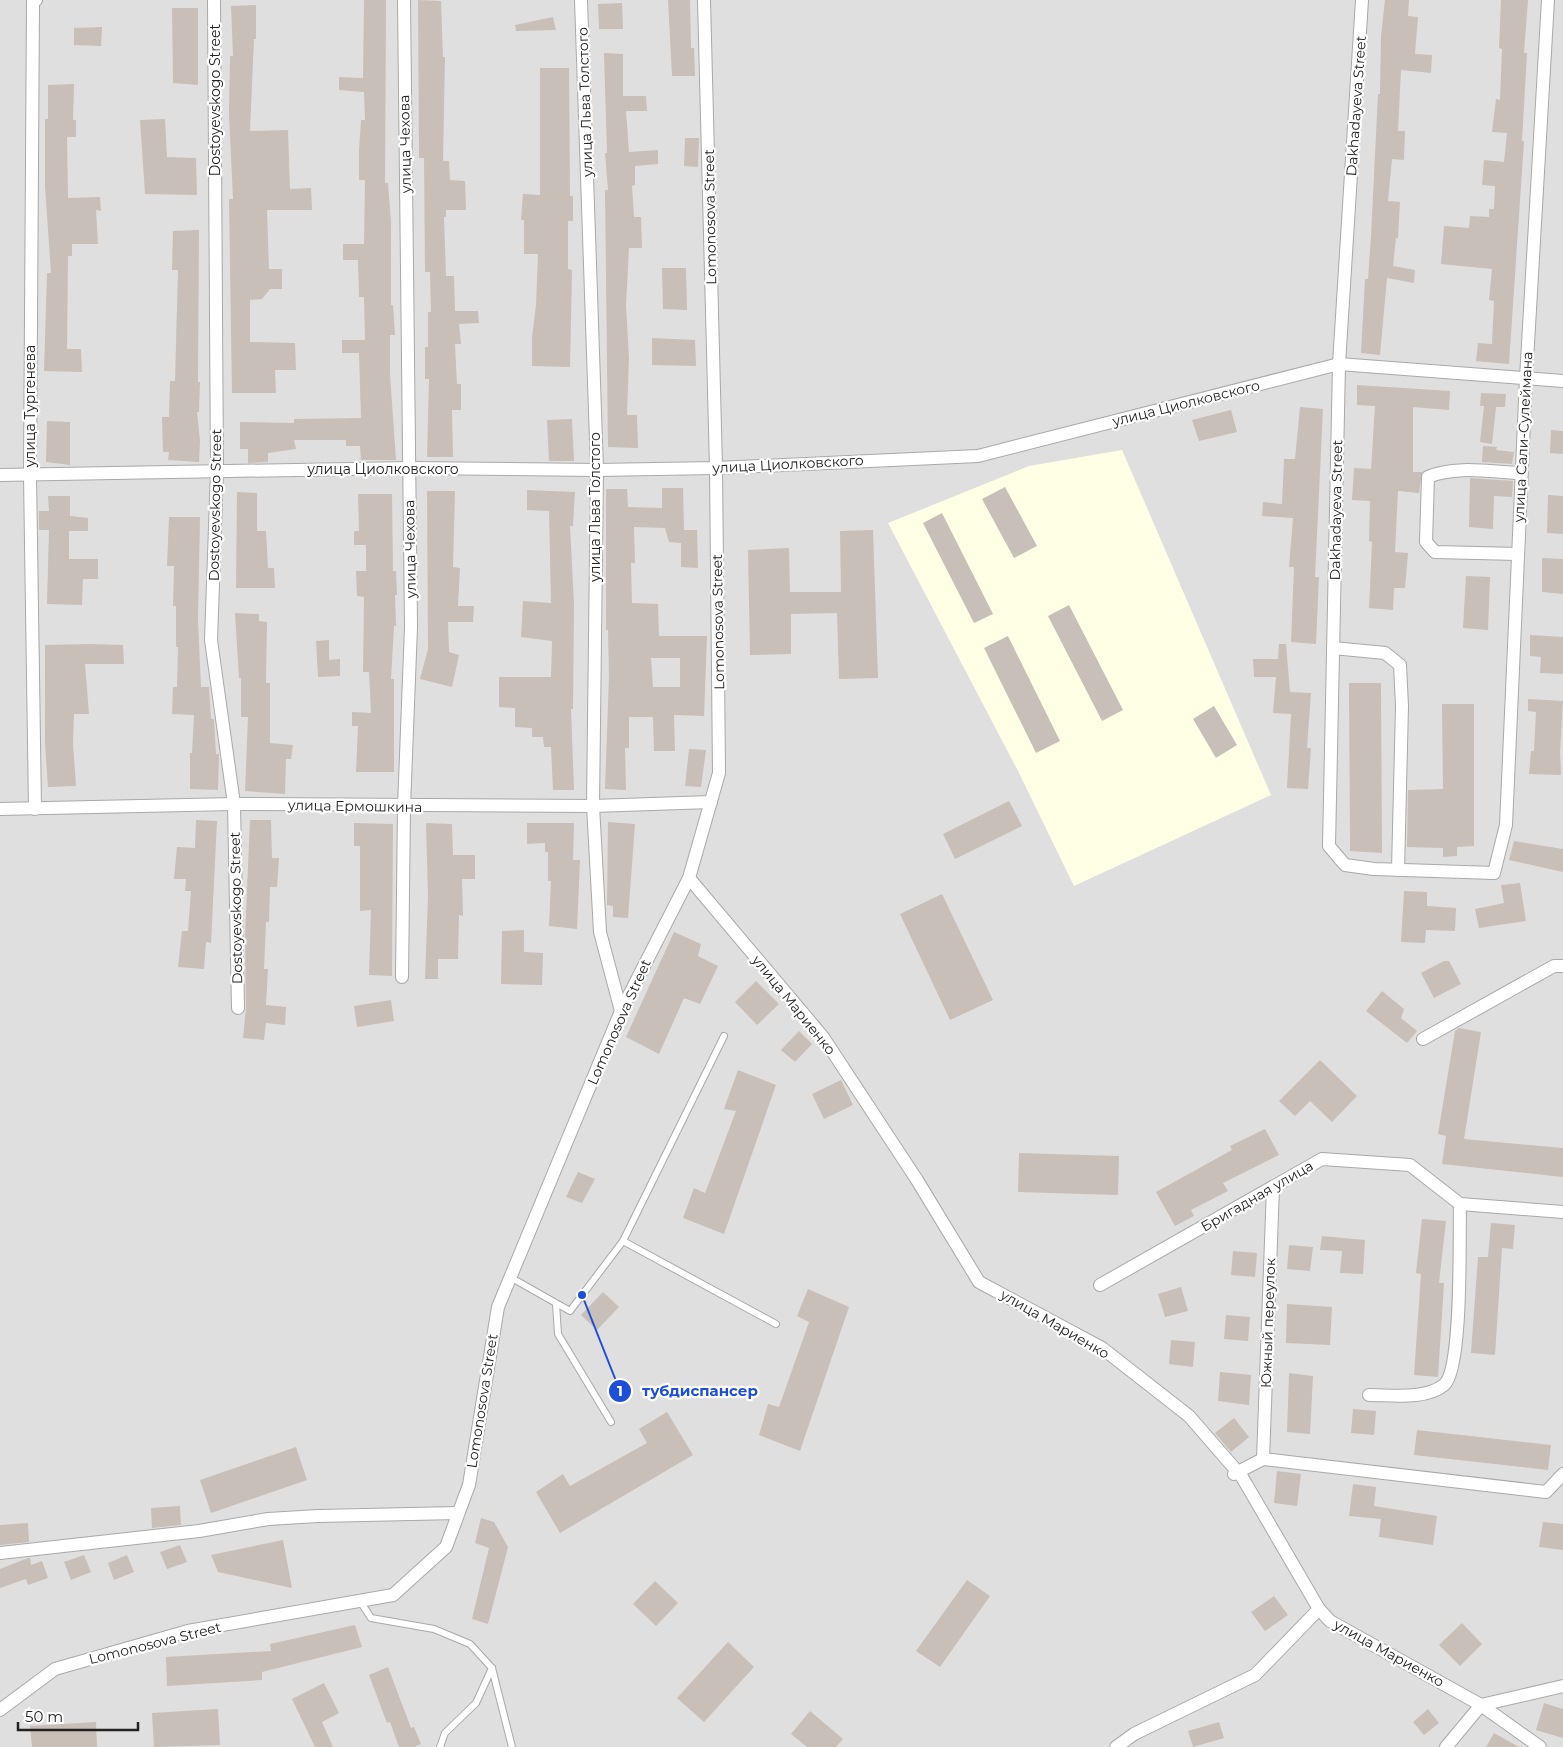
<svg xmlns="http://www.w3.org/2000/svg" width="1563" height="1747" font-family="Montserrat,sans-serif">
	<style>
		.residential { fill: #e0dfdf }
		.education { fill: #ffffe5 }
		.building { fill: #c7bfb8; fill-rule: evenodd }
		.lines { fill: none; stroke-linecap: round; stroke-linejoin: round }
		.service-casing { stroke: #a9a9a9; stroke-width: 8 }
		.minor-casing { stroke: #a9a9a9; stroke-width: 14 }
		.service { stroke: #fff; stroke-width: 6 }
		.minor { stroke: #fff; stroke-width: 12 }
		.labels { text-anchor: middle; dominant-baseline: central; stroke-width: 4.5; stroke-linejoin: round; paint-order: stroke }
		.street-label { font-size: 14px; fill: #222; stroke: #fff }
		.leader { fill: none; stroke: #1d4ed8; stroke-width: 2 }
		.callout-dot { fill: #1d4ed8; stroke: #fff; stroke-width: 2 }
		.mark-label { font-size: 15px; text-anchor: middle; font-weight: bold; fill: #fff }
		.callout-label { font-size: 15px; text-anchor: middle; font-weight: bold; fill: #1d4ed8; stroke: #fff; stroke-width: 4.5; stroke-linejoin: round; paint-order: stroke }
	</style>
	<rect width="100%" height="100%" fill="#f2efe9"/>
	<rect class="residential" x="0" y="0" width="1563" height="1747"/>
	<path class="education" d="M1122,450L1271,795L1074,886L1018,771L888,523L1029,466Z"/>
	<g class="building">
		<path d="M364,0H386L385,183H388L391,222V305H393L395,335H390V375L396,460H361L360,446H346V440H294L296,449L268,453V462L248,463V449H240V422L294,423V419L361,418L359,353H342V340H365L364,297H359L358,260H343V244H364L365,180H359V150L361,120H365L364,92L339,90V77L363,78Z"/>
		<path d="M418,0L441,1L443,57H445L443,161H449L450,180L465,181L466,210H446V217H444L446,276H454L455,311H478L479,323L459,324L461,344H455L457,384H461V410H452L453,457H427L429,379H425V347H428V312H431L430,272H425L424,158H419Z"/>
		<path d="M668,0H690L691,48H694L695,76H672Z"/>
		<path d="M1385,0H1409L1408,16L1418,17L1415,54L1432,55L1431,73L1401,70L1398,131H1405L1404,160L1392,159L1388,201L1400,202L1398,238H1396L1393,266L1415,270L1414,283L1387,278L1380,355L1361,353L1365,279H1368L1371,236L1378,94H1380L1381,36Z"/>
		<path d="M1501,0H1528L1524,53H1527L1522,141H1524L1509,364L1476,361L1478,343L1492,344L1494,301L1489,300L1492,269L1441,264L1444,226L1469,228L1470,216L1489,217V209H1494L1495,186L1482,185L1484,160L1504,162L1507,133L1492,132L1496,99L1500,100L1502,49L1499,48Z"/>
		<path d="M622,3L623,29H599L598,4Z"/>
		<path d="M256,5V39H254L250,131L288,130L290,189L311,188L312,210H267L269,269H282V289H270L262,299L250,300V342L295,343L296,370H275L276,393H232L229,199H233L229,114L230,56H233L231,6Z"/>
		<path d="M172,8H198V85L173,83Z"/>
		<path d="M553,17L556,30L516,31L515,25Z"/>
		<path d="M102,27L101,46L74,45V28Z"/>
		<path d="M604,53L623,54V96H646L647,111H626L629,152L658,150V164L635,166V185L632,186L634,217H641L642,248H629L626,305L629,358L627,415H637L638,448L608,447L605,190H608L605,153H607Z"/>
		<path d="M540,68H569L570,196H573V221H568V269L572,270L570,367L532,366V337L536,305L538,254H524V220H521L523,194L540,195Z"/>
		<path d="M74,84L73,120H76V137H67L68,198L100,197L101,211L96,210L98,244H72V256H68L67,349H81L82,372L44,371L47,273H51L45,186V119H48V85Z"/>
		<path d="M165,119L167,157L196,158L197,195L145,194L140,120Z"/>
		<path d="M685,138H699L698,167L684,166Z"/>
		<path d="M199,230L198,382H200L199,412H197L200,441L199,462L168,460L169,452H163L162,417H169L170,381H175L178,270H172L173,231Z"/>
		<path d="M662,268H686L687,310L663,309Z"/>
		<path d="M652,338L695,340L696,366L652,365Z"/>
		<path d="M1357,385L1450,391L1449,410L1413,407V472H1422L1419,493L1398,491L1395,552L1408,553L1405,588H1394L1393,610L1369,608L1372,542L1369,541L1370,501L1352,500L1354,468L1371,469L1375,406L1357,405Z"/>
		<path d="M1481,393L1506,394L1505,407H1496L1492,444L1480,442L1484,406H1480Z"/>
		<path d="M1300,407L1323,409L1315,577H1319L1316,644L1291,642L1294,567H1289L1293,518L1262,516L1263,502L1282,504L1284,459H1295Z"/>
		<path d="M1231,410L1237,432L1199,441L1192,420Z"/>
		<path d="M572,419L574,461H549L547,420Z"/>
		<path d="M47,421L70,422V465L46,462Z"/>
		<path d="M1551,430L1563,431V454L1550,453Z"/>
		<path d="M1483,446L1497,447L1496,450L1514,452L1512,464L1482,462Z"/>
		<path d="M1470,478L1513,481L1512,497L1494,496L1493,529L1469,527Z"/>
		<path d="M1005,487L1037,546L1014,558L982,499Z"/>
		<path d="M662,488H683L684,530H697L698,568L681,567V543L669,542L665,528L634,527L635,563H631L632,603L658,604L659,636H707L704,716L674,715L675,751H654L653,717H629V748H625L626,790L605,789L609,676L608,630H606V489H627L628,507L662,508ZM651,658H680V687H653Z"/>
		<path d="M527,490L575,492L573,526H570L574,604L573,709H571L574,790H553L551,747H544L543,737H532V728L515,727V708L499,707V677H551L552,641L521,637L523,601L551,603L549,511L527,510Z"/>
		<path d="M427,491H455L453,567L460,568L458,606H474L473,622H448L449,652L459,655L452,687L420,679L428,649Z"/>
		<path d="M237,492L257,493V531H266L268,568H274L275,588H236Z"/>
		<path d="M358,494H392L393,571H396L397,595H395L396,626H394L391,679H394V772H356L358,726H352V712L371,713L369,672H363L364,597L357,596L356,571H366V545H354V531H359Z"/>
		<path d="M1548,495L1563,496V534L1547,533Z"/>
		<path d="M48,496H70V516L88,518V531H69V559H98V579H83L82,605L47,604L49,530H39V511H49Z"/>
		<path d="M942,513L993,614L974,623L923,523Z"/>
		<path d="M169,517H200L198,620L201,687H209L211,719H214L216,754H219L218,790L190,789V753H192L194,715L172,714L173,687H177L178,647H176V606H173L174,566H167Z"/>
		<path d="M873,530L878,678L839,679L837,613L791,614V654L750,655L748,550L789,548L790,592H841L840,531Z"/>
		<path d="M1542,558L1563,559V594L1542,592Z"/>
		<path d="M1466,576L1490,577L1488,630L1463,628Z"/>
		<path d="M1069,605L1123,710L1102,721L1048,616Z"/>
		<path d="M235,613L259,614V621L267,622L266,683H270V743L293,745L291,759H286L285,794L245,791L248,717H241V678H239Z"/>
		<path d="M1530,635L1563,637V674L1540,673L1541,657L1530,656Z"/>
		<path d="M1008,636L1060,741L1036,753L984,648Z"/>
		<path d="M329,640V660L340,659V676L318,677L316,641Z"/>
		<path d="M90,644L123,645L124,664H85L89,714H74L73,744L76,786L48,787L45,744V645Z"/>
		<path d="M1279,644H1286L1290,692L1311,693L1307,748H1311L1308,789L1287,788L1291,714L1273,713L1276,677H1254L1253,659H1278Z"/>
		<path d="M1349,683H1381L1382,853L1350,851Z"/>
		<path d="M1528,699L1563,701L1560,752L1561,775L1529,774L1531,751H1534L1536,712L1528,711Z"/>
		<path d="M1442,704H1474V846L1457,847V856L1443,857V848L1407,847L1408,790L1443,789Z"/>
		<path d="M1214,706L1237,745L1216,758L1193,719Z"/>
		<path d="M689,749L706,750L701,787L685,786Z"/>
		<path d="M1009,801L1022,826L955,859L943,834Z"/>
		<path d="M196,820L217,821L211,943L206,942L204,969L178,967L182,931H188L191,891H185L186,879H174L177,847L195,848Z"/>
		<path d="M250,820H271L272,858H279L277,887H270L269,922H266L264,969H268L266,1005L286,1007L285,1025L266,1023L264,1040L243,1038L246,1008L245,936Z"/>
		<path d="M608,822L635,824L628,918L613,917V906L607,905Z"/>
		<path d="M354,823L393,824L392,976L369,975L371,910L360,911V846H354Z"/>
		<path d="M426,823L452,824L453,855H475V879H462L463,916L459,915L458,959H438V979H425L428,896Z"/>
		<path d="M527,823H574L573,860H580L577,929L549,926L551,881H548V852H545V843L527,844Z"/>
		<path d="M1514,841L1563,849V872L1509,860Z"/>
		<path d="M1520,883L1526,921L1479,928L1475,909L1504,903L1501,885Z"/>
		<path d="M1404,891L1427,892V906L1456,908L1455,931L1426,930L1425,943L1401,942Z"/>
		<path d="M942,894L993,1000L950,1020L900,914Z"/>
		<path d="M524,930V952L543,953L542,985L501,984L502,931Z"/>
		<path d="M674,932L701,944L698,956L718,966L700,1004L684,998L659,1054L626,1037Z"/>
		<path d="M1444,961H1449L1461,984L1434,998L1421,973Z"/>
		<path d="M756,981L779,1004L757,1025L735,1002Z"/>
		<path d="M1382,991L1404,1009L1401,1018L1417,1031L1407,1043L1366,1011Z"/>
		<path d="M391,1000L394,1021L357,1027L354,1006Z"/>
		<path d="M1459,1028L1481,1032L1464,1139L1563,1148V1177L1442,1164L1446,1136L1438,1134L1455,1031Z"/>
		<path d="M799,1031L812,1044L795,1062L781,1050Z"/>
		<path d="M1320,1060L1357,1096L1332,1122L1310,1101L1295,1116L1279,1101Z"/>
		<path d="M738,1070L776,1085L724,1234L683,1218L694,1188L705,1193L736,1111L724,1109Z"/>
		<path d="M841,1080L853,1105L824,1119L812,1094Z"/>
		<path d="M1265,1129L1279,1155L1223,1183L1228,1191L1191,1210L1194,1216L1175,1226L1156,1192L1232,1150L1230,1146Z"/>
		<path d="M1019,1153L1119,1156L1118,1195L1018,1192Z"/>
		<path d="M578,1172L595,1179L582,1203L566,1197Z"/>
		<path d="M1422,1219L1446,1221L1439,1283H1444L1438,1377L1414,1375L1421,1274L1416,1273Z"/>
		<path d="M1491,1223L1515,1225L1513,1249L1502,1248L1495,1355L1471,1353L1478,1257H1488Z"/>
		<path d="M1322,1236L1365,1240L1363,1274L1340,1273L1342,1251L1320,1250Z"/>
		<path d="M1289,1245L1313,1247L1310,1271L1287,1269Z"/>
		<path d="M1233,1251L1257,1253L1255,1277L1231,1275Z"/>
		<path d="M1181,1287L1188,1311L1165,1317L1158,1294Z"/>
		<path d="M808,1289L849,1307L800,1451L759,1435L768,1404L779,1407L809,1322L797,1316Z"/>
		<path d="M603,1292L619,1307L597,1330L581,1315Z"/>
		<path d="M1287,1304L1332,1307L1330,1345L1286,1343Z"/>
		<path d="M1226,1315L1250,1317L1248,1341L1224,1339Z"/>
		<path d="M1171,1340L1195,1342L1193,1367L1169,1364Z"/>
		<path d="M1220,1372L1251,1375L1249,1405L1218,1401Z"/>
		<path d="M1289,1373L1313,1376L1310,1434L1287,1432Z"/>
		<path d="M1353,1409L1376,1411L1374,1435L1351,1433Z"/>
		<path d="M667,1412L693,1455L560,1533L536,1492L563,1474L570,1486L647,1443L639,1429Z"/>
		<path d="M1234,1418L1249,1437L1231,1452L1215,1433Z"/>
		<path d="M1417,1430L1551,1445L1548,1470L1414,1455Z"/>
		<path d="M296,1447L307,1480L211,1513L200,1480Z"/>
		<path d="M1277,1471L1301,1474L1297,1506L1274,1503Z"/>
		<path d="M1353,1484L1376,1487L1374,1506L1437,1516L1433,1545L1379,1537L1381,1519L1349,1516Z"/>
		<path d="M180,1506L181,1525L152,1528L151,1508Z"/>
		<path d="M481,1518L494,1522L508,1547L488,1624L472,1619L489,1548L475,1543Z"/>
		<path d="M1543,1522L1563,1524V1550L1539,1547Z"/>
		<path d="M28,1523L29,1542L0,1545V1525Z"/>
		<path d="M283,1540L292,1588L218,1572L211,1555Z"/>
		<path d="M180,1545L187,1562L167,1569L160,1552Z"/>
		<path d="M84,1555L91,1572L71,1580L64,1562Z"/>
		<path d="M127,1555L134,1572L114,1580L108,1563Z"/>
		<path d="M28,1558H30L31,1565L42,1561L48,1578L28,1585L26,1579L0,1588V1569Z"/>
		<path d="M967,1580L990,1596L940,1667L916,1651Z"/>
		<path d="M655,1581L678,1603L656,1626L633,1604Z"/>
		<path d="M1274,1596L1288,1615L1265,1631L1251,1612Z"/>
		<path d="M1462,1623L1482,1644L1460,1666L1439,1645Z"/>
		<path d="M355,1625L362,1647L262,1672V1680L167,1686L166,1657L271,1651L270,1644Z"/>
		<path d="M728,1642L754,1667L704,1722L677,1698Z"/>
		<path d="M388,1667L411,1728L414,1727L421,1744L414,1747H399L390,1722L387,1723L369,1675Z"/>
		<path d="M324,1683L339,1713L322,1722L333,1747H315L292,1699Z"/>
		<path d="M1544,1703L1563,1709V1738L1536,1730Z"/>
		<path d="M218,1709L220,1745L154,1747L152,1713Z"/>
		<path d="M1428,1709L1439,1723L1424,1735L1413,1722Z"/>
		<path d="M810,1711L843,1739L836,1747H807L791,1734Z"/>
		<path d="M96,1722L97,1747H32L30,1726Z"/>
		<path d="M1219,1722L1224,1738L1193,1747L1188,1731Z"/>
		<path d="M1494,1733L1519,1747H1486Z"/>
	</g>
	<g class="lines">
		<g class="service-casing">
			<g id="service">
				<path d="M623,1241L724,1036"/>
				<path d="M510,1277L570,1311L623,1241L776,1324"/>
				<path d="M556,1304L558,1334L611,1422"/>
				<path d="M360,1601L371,1618L434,1629L470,1644L492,1668L512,1747"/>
				<path d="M440,1747L445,1733L476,1703L492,1668"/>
			</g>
		</g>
		<g class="minor-casing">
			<g id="minor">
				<path d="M214,0L217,471L211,640L234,804L238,1008"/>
				<path d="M581,0L597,470L593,806L600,932L621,1011"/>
				<path d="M1362,0L1339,364L1329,846L1345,865L1374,869L1494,873L1506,825L1526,378L1548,0"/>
				<path d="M0,475L409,468L597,470L716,468L978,456L1339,364L1563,381"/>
				<path d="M1518,554L1435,552L1426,542L1428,477C1455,465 1492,472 1521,473"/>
				<path d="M1333,648L1385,653L1400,665L1402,706L1398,870"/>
				<path d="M0,809L234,804L593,806L711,802"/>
				<path d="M35,809L30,476L33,2L36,0"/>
				<path d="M689,878L823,1037L917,1180L979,1282L1102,1348L1189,1416L1242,1477L1319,1609L1330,1621L1481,1705L1540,1747"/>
				<path d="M402,977L404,807L411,627L404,0"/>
				<path d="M1423,1039L1554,966H1563"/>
				<path d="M1100,1285L1322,1159L1410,1165L1460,1204L1563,1212"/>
				<path d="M1369,1395C1392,1395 1425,1400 1444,1385C1463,1369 1459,1234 1460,1204"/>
				<path d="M1263,1459L1273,1187"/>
				<path d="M1234,1474L1263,1459L1546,1492L1563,1474"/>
				<path d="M0,1553L199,1531L268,1519L318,1516L458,1513"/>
				<path d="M1481,1705L1563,1686"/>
				<path d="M0,1710L55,1669L188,1631L393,1595L446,1547L469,1485L498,1307L621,1011L689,878L719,773L716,468L704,0"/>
				<path d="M1116,1747L1134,1734L1255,1675L1319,1609"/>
				<path d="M1446,1747L1481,1705"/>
			</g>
		</g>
		<use href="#service" class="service"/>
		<use href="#minor" class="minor"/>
	</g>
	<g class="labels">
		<g class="street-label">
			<text transform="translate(215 100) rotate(-90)">Dostoyevskogo Street</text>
			<text transform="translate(585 102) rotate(-92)">улица Льва Толстого</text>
			<text transform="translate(1356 106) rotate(-86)">Dakhadayeva Street</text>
			<text transform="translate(405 144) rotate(-91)">улица Чехова</text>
			<text transform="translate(710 217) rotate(-91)">Lomonosova Street</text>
			<text transform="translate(1186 403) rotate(-14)">улица Циолковского</text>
			<text transform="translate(30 406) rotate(-90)">улица Тургенева</text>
			<text transform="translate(1523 437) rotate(-87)">улица Сали-Сулеймана</text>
			<text transform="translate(788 464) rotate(-3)">улица Циолковского</text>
			<text x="383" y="469">улица Циолковского</text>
			<text transform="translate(215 505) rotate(-89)">Dostoyevskogo Street</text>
			<text transform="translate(595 507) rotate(-90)">улица Льва Толстого</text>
			<text transform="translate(1336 510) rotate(-89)">Dakhadayeva Street</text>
			<text transform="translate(410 549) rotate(-91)">улица Чехова</text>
			<text transform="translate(718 622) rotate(-91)">Lomonosova Street</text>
			<text transform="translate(355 806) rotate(1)">улица Ермошкина</text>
			<text transform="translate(236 908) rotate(-91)">Dostoyevskogo Street</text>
			<text transform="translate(794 1005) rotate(51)">улица Мариенко</text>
			<text transform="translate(619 1022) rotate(-66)">Lomonosova Street</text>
			<text transform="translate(1257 1196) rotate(-30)">Бригадная улица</text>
			<text transform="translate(1268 1323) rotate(-88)">Южный переулок</text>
			<text transform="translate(1055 1324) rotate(30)">улица Мариенко</text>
			<text transform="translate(482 1401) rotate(-81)">Lomonosova Street</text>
			<text transform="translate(155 1643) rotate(-14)">Lomonosova Street</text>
			<text transform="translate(1389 1653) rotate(29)">улица Мариенко</text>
		</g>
	</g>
	<path class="leader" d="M582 1295L620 1391"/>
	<g class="callout-dot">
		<circle cx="582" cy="1295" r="5"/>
		<circle cx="620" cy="1391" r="12"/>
	</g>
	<g class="mark-label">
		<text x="620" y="1396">1</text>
	</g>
	<g class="callout-label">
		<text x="700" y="1396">тубдиспансер</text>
	</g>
	<path d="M18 1722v8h120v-8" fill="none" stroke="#222222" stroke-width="2.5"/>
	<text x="25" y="1722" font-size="15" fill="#222222" stroke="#ffffff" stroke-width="4" paint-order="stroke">50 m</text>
</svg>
